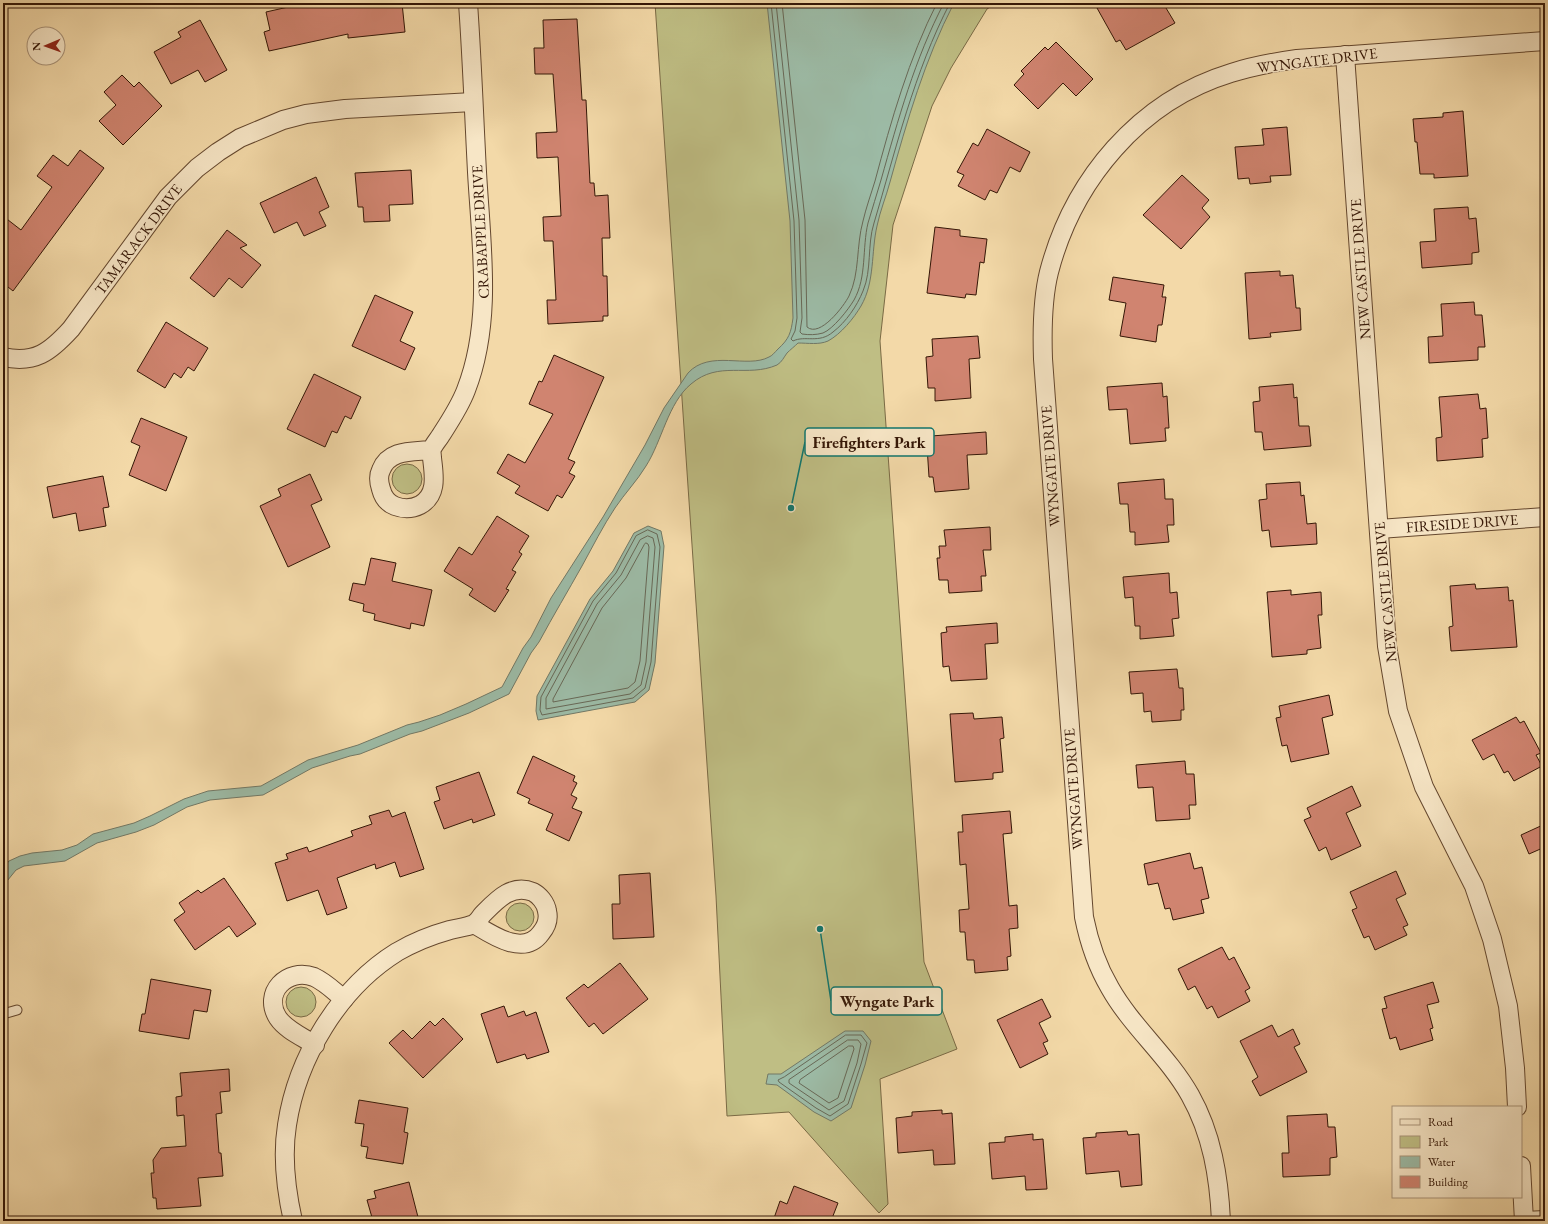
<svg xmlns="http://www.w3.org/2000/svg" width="1548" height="1224" font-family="'EB Garamond',serif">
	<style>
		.green { fill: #bfbe84; stroke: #7a6a45 }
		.water { fill: #9cbaa5; stroke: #727865 }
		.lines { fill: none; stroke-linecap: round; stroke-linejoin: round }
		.shore { stroke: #686856; stroke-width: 1 }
		.building { fill: #d08470; stroke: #341606 }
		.service-casing { stroke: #64472e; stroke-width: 11 }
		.minor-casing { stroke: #64472e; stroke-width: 20 }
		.service { stroke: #f7e6c6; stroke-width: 9 }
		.minor { stroke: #f7e6c6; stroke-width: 18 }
		.labels { text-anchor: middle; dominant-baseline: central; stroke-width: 3.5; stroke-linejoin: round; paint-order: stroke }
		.street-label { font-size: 15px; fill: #341606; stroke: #f7e6c6 }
		.leader { fill: none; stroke: #0f766e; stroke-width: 1.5 }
		.callout-dot { fill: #0f766e; stroke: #f7e6c6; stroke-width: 1.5 }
		.callout { fill: #f7e6c6; stroke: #0f766e; stroke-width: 1.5 }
		.callout-label { font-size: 16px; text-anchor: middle; font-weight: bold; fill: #341606 }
	</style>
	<rect width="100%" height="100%" fill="#f3d9a8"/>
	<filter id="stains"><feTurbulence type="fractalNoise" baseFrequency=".005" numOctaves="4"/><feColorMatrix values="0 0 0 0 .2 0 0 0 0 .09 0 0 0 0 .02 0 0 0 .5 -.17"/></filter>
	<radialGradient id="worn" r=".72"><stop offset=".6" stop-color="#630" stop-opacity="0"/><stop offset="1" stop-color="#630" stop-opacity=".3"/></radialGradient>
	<g class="green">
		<path d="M655,3H996L987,9L951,68L932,106L893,225L880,341L924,962L957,1049L880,1079L888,1204L879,1213L789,1112L727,1116L716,896Z"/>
		<circle cx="407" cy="479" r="15"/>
		<circle cx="520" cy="917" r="14"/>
		<circle cx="301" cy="1002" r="15"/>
	</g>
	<g class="water">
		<path d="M767,3H954C925,59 907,121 890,182C886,197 880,211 877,226C871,252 875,282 861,306C854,318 841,334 828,341C819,345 808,343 798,343C795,346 790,350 787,353C784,357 782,362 777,365C747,378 719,360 691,384C668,403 662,441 646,466C637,481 625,493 615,508C603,526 593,546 582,566C568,591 553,616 539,642L531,653L509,694L469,713L422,731L410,734L360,754L350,756L312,768L263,795L210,800L187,807L154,825L136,832L97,843L65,861L24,866L16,870L3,886V868L9,861L20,856L32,853L62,850L77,845L93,834L134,823L150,816L184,799L208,791L261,786L308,760L358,745L407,725L419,722L440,715L466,704L502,687L523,648L531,637L551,598L603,517L645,445L664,408L688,373C710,349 747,369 769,357C772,356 775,352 778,349C789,339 791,333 793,318L790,221Z"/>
		<path d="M648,526L661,531L664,546L655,663L649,690L635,702L538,720L536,711L537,696L590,599L613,571L634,533Z"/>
		<path d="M845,1031H863L871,1041L865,1065L851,1108L831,1121L814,1112L777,1085L766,1084L768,1074H781Z"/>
	</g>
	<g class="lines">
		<g class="shore">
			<path d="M771,3L794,221L797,318L795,331L791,339L793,341C805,335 819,344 833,332C846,322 857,306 863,291C872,270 867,245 874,223C896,149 914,72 950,3"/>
			<path d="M776,3L799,220L802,318L800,332L802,334C809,335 816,335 823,333C833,329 848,310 854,300C867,277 862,248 868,223C872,209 877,194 881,180C898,120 915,58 944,3"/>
			<path d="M782,3L805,220L807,327C820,338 844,306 849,296C860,273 856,246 863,221C866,208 871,194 875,181C891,121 909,58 937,3"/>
			<path d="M648,530L657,534L660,547L651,662L645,688L633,698L542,715L540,710L541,697L593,601L616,573L636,536Z"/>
			<path d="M648,536L653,538L655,547L646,662L641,685L630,694L546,709V698L597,604L621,575L640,540Z"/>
			<path d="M646,543L648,544L649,547L640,661L635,682L628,688L553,702V699L602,608L626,578L644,545Z"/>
			<path d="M846,1035H861L867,1043L861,1064L848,1104L830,1116L816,1108L779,1082L778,1080L784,1077Z"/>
			<path d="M848,1040H858L861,1044L857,1063L844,1101L829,1110L789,1083V1080Z"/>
			<path d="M849,1046H853L854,1049L838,1098L829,1103L799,1083L800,1080Z"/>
		</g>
	</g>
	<g class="building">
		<path d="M306,3H402L405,32L348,38V34L269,51L264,32L270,30L266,12Z"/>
		<path d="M1106,3H1163L1175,23L1126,50L1120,40L1116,42L1097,8Z"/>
		<path d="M577,19L582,100H586L590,183H594L595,196L608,195L610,238H602L603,276H607L608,316H603V321L548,324L547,300H556L553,241H544L543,217L561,216L558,157L537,158L536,133L557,132L553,74H535L534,48H544L543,20Z"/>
		<path d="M200,20L227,70L205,82L198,70L171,84L154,52L181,37L178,32Z"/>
		<path d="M1056,42L1093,79L1076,96L1063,83L1038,109L1014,85L1024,74L1021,71L1045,47L1048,50Z"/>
		<path d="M122,75L134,87L139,82L162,106L123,145L99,121L116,105L104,92Z"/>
		<path d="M1463,111L1468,176L1434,178V174H1420L1417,142H1415L1413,119L1443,117V113Z"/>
		<path d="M1287,127L1291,175L1270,176L1271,182L1250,184L1249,178L1238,179L1235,147L1264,145L1262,129Z"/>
		<path d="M987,129L1030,152L1020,172L1010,167L997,193L990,190L985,200L958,186L964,175L957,172L973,143L978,146Z"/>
		<path d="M80,150L104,168L13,291L3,283V216L21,230L52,187L37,176L53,155L68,166Z"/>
		<path d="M411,170L413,204L389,205L390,221L364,222L363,207H358L355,173Z"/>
		<path d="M1182,175L1209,200L1202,208L1210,217L1181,249L1143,215Z"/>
		<path d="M316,177L329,207L319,212L326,226L304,236L297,222L274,233L260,203Z"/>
		<path d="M1468,207L1469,219L1476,218L1479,252L1472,253V264L1422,268L1420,242L1436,241L1434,209Z"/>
		<path d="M935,227L960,230V236L987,239L984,263L980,262L976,295L966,294L965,298L927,293Z"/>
		<path d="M227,230L247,245L240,248L261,265L242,288L229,278L214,297L190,278Z"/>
		<path d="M1280,271V276L1293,275L1296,308H1300L1301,330L1270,333L1271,337L1249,339L1245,273Z"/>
		<path d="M1113,277L1164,285L1162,297H1166L1162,325H1158L1156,342L1120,336L1126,303L1109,300Z"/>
		<path d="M375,295L413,312L400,341L415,348L405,370L352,346Z"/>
		<path d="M1474,302L1475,315H1482L1485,347H1478V360L1429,363L1428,337L1443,336L1441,304Z"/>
		<path d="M166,322L208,348L194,371L188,367L181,378L174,373L165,388L137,371Z"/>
		<path d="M978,336L980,358L969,359L971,398L935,401V388H928L926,357L933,356L932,339Z"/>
		<path d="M554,355L604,377L568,459L575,462L569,473L575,476L562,498L557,495L548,511L515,493L520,486L497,473L508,454L525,463L553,414L529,404L539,381L542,382Z"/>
		<path d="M314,374L361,397L351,419L345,416L337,433L332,431L325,447L287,429Z"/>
		<path d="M1162,383L1163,397L1167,396L1169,428H1165L1166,441L1130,444L1127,409L1109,410L1107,387Z"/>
		<path d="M1293,384L1294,398L1297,397L1299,426H1309L1311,446L1264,450L1262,432H1255L1253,402L1260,401L1259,387Z"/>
		<path d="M1478,394L1480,409L1486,408L1488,438L1482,439L1483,457L1437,461L1436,438L1442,437L1439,397Z"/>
		<path d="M141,418L187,437L166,491L129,475L140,446L131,442Z"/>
		<path d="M986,432L987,454L967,455L969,489L935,492L933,477H929L927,446H931V436Z"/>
		<path d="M310,474L322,500L311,505L330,547L288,567L260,506L281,496L278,489Z"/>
		<path d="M103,476L109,507L103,508L106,526L79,531L76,513L53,518L47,487Z"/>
		<path d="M1164,479L1165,499H1173L1174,525H1167L1169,542L1135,545V532H1130L1128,504H1120L1118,483Z"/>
		<path d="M1300,482L1301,496L1304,495L1307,524L1316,523L1317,544L1271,547L1269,530L1262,531L1259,500L1267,499L1266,484Z"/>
		<path d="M497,516L529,536L519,552L522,554L512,570L516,572L506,589L509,590L495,612L469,595L473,589L444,571L459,547L472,555Z"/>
		<path d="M990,527L991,550H983L986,576H981L982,591L949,593L948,580H939L937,558H940L939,546H946L944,530Z"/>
		<path d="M371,558L396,563L392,581L432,590L424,626L411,623L410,629L374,620L375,614L363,611L364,604L349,600L353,583L365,585Z"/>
		<path d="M1169,573L1170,593L1177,592L1179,618L1172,619L1174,636L1140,639V626H1135L1133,597L1125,598L1123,577Z"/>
		<path d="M1475,584L1476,589L1508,587L1509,601L1513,600L1517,647L1451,651L1449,627L1453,626L1450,586Z"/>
		<path d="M1291,590V595L1321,592L1322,615H1318L1321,648L1307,650V654L1272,657L1267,592Z"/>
		<path d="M997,623L998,643L985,644L987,679L951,681L949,666L943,667L941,633L947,632L946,627Z"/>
		<path d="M1177,669L1179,688H1183L1184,710H1181V720L1152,722L1151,711L1144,712L1143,693L1131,694L1129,672Z"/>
		<path d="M1329,695L1333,715L1322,718L1329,754L1291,762L1287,745L1282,746L1276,718L1281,717L1279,706Z"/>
		<path d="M973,713L974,719L1002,717L1004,738L1000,739L1003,772L993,773V779L955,782L950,714Z"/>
		<path d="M1516,717L1520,723L1524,721L1541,753L1536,755L1542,766L1514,781L1508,771L1504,773L1494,754L1483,760L1472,740Z"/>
		<path d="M533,756L575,776L573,781L577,783L571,795L577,798L572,808L582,812L569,841L546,830L553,814L528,803L530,799L517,793Z"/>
		<path d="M1185,761L1186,774H1194L1196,805H1189L1190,819L1156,821L1153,787L1138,788L1136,765Z"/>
		<path d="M479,772L495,815L473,823L472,819L444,829L434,802L440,800L436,787Z"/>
		<path d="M1352,786L1361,806L1346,813L1361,846L1331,860L1326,847L1319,851L1304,820L1311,817L1307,808Z"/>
		<path d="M389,810L392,817L405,812L424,869L400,877L395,862L376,869L375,864L337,878L347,908L327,915L318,890L287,901L275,863L288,859L286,854L307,847L309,852L353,836L351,831L372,824L369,816Z"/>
		<path d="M1010,811L1012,833L1003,834L1009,906L1017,905L1018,928L1009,929L1011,956L1007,957L1008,970L975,973L974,960H967L965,932H960L959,910L969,909L966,864L960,865L958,832H963L962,815Z"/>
		<path d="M1545,824V847L1529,854L1521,835Z"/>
		<path d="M1190,853L1194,869L1202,867L1209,898L1201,900L1204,913L1173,920L1170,908L1165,909L1158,883L1148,885L1144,864Z"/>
		<path d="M1396,871L1406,894L1396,899L1408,925L1403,927L1407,935L1375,950L1369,936L1364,938L1352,910L1357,908L1350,892Z"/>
		<path d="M650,873L654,937L613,939L612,904H620L619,875Z"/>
		<path d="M224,878L256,924L237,937L229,926L195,950L174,920L185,912L179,903L198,890L201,893Z"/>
		<path d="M1222,947L1229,960L1234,957L1250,988L1245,991L1250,1001L1218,1018L1212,1006L1207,1009L1195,986L1188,990L1178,969Z"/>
		<path d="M620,963L648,999L603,1034L594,1023L589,1027L566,998L584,984L588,988Z"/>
		<path d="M151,979L211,990L207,1012L194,1010L189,1039L139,1031L142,1014H145Z"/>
		<path d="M1433,982L1439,1002L1427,1005L1433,1028L1430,1029L1433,1040L1400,1050L1396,1037L1390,1039L1382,1009L1387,1008L1384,997Z"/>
		<path d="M1042,999L1051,1017L1039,1023L1048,1041L1043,1043L1048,1054L1020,1068L997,1020Z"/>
		<path d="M504,1006L508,1017L524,1011L526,1016L536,1012L549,1052L527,1059L525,1054L497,1063L481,1014Z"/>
		<path d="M443,1018L463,1039L423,1078L389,1043L403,1030L412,1039L430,1021L435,1026Z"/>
		<path d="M1272,1025L1278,1037L1293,1029L1300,1044L1294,1047L1307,1072L1260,1096L1252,1081L1258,1077L1240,1041Z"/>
		<path d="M229,1069L230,1091L220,1092L222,1113L216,1114L219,1153H221L223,1176L198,1178L201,1206L157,1209L156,1198H153L151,1173H154L153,1160L161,1148L186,1146L184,1115L177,1116L176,1097L182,1096L180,1073Z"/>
		<path d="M359,1100L408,1108L404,1132L408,1133L403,1164L366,1158L368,1147L361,1146L364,1124L355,1123Z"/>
		<path d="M942,1110V1114L952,1113L955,1164L934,1165L933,1150L898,1153L896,1118L912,1116V1112Z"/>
		<path d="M1327,1114L1328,1127H1335L1337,1157L1330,1158V1175L1283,1177L1282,1153H1289L1287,1116Z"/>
		<path d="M1127,1131L1128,1135L1139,1134L1142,1185L1121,1187L1119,1171L1086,1174L1083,1138L1096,1137V1133Z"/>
		<path d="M1033,1134V1140L1043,1139L1047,1189L1026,1190L1025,1176L992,1179L989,1143L1005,1142V1137Z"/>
		<path d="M409,1182L419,1221H373L367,1200L376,1198L374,1191Z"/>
		<path d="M794,1186L838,1203L831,1221H773L780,1201L787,1204Z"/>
	</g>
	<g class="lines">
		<g class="service-casing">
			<path id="service" d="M3,1014L17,1010"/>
		</g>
		<g class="minor-casing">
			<g id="minor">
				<path d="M1345,55L1387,646L1398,711L1424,787L1474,886L1492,939L1508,1006L1515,1068L1517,1107"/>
				<path d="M3,357C35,364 50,352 71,329L168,197L197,168L218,152L240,138L283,120L306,114L345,109L473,102"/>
				<path d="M431,450C413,452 389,449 381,470C378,476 379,483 381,489C383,497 387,503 395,506C403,509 412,509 420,505C438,495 434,475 432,458C432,455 431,452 432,449C434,444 438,440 441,435C450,421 460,406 466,390C493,321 481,244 477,172C474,115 472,59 468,3"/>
				<path d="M1379,529L1545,517"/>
				<path d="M315,1045C303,1037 286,1030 278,1018C262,993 287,967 314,977C325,982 334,991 344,999"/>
				<path d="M1521,1166L1524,1221"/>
				<path d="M293,1221C286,1190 282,1156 287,1125C297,1058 339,988 397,952C414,942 432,935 450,930C458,928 467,927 474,924C477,922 480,918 482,915C496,901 511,883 533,892C539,895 546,903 547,911C549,919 546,927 541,933C524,957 492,935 474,924"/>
				<path d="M1221,1221C1219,1177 1212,1134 1190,1095C1168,1056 1132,1027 1110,988C1097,966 1089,942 1084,917L1043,359C1042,330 1042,300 1049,272C1073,180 1139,101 1231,73C1253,66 1275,62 1297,59L1545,41"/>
				<path d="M1525,1221L1545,1220"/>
			</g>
		</g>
		<use href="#service" class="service"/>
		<use href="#minor" class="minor"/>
	</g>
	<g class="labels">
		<g class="street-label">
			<text transform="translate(1317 60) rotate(-7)">WYNGATE DRIVE</text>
			<text transform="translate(480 232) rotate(-93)">CRABAPPLE DRIVE</text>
			<text transform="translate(138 239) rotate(-53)">TAMARACK DRIVE</text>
			<text transform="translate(1360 269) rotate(-94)">NEW CASTLE DRIVE</text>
			<text transform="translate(1050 466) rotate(-94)">WYNGATE DRIVE</text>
			<text transform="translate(1462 523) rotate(-4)">FIRESIDE DRIVE</text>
			<text transform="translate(1385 592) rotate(-95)">NEW CASTLE DRIVE</text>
			<text transform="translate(1073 789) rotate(-94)">WYNGATE DRIVE</text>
		</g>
	</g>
	<path class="leader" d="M791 508L805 442M820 929L831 1001"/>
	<g class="callout-dot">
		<circle cx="791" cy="508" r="4"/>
		<circle cx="820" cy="929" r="4"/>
	</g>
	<g class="callout">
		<rect x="805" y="428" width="129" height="28" rx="4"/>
		<rect x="831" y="987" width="111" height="28" rx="4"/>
	</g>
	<g class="callout-label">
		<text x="869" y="448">Firefighters Park</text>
		<text x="887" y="1007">Wyngate Park</text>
	</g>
	<rect width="1548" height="1224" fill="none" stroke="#f3d9a8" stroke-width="16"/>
	<rect x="4" y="4" width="1540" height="1216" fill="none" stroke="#341606" stroke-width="2"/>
	<rect x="8" y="8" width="1532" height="1208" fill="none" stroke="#341606"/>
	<rect x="1392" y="1106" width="130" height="92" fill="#f7e6c6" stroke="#a99379"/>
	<rect x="1400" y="1119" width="20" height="6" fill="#f7e6c6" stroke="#a99379"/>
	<text x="1428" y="1126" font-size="12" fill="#341606">Road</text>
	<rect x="1400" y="1136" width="20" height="12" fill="#bfbe84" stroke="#a99379"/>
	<text x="1428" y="1146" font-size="12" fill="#341606">Park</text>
	<rect x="1400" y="1156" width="20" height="12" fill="#9cbaa5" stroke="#a99379"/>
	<text x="1428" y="1166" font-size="12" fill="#341606">Water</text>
	<rect x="1400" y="1176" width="20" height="12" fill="#d08470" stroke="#a99379"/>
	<text x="1428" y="1186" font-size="12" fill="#341606">Building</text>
	<g transform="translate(46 46) rotate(268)"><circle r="19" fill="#f7e6c6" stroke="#a99379"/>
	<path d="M0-3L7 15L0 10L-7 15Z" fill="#8f2418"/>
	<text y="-6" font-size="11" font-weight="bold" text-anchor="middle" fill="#341606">N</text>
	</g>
	<rect width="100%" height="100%" filter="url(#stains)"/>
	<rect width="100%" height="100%" fill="url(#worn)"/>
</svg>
